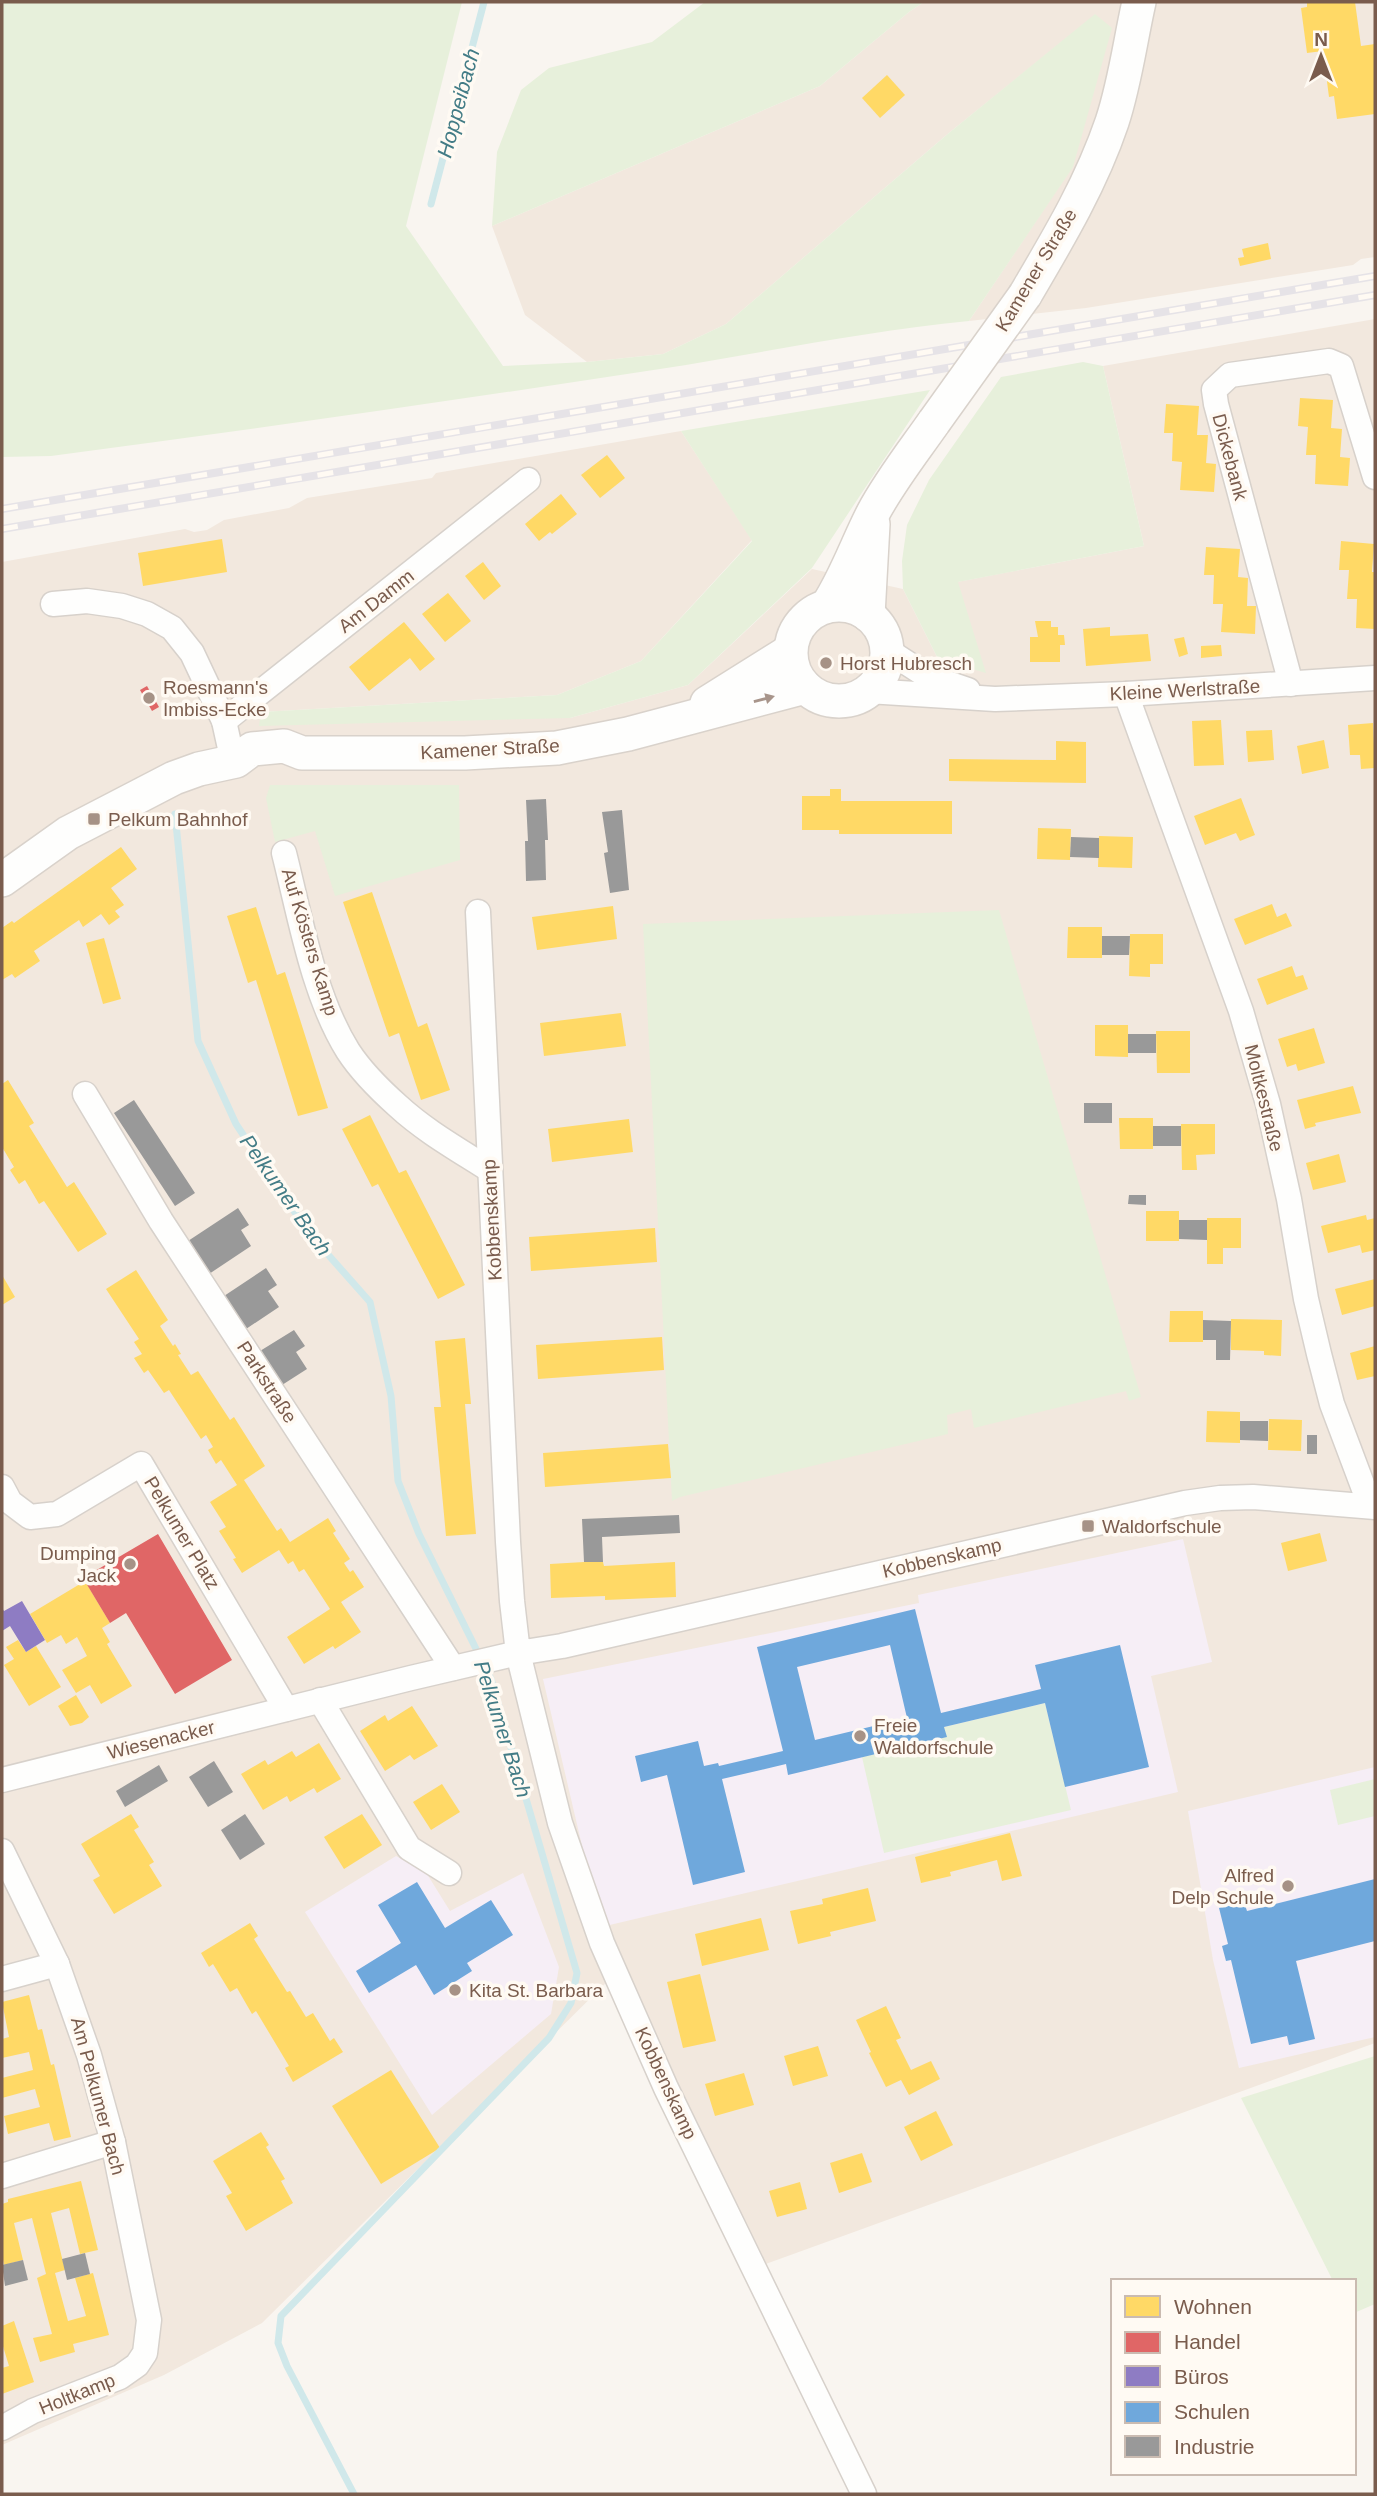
<svg xmlns="http://www.w3.org/2000/svg" width="1377" height="2496" font-family="Helvetica,sans-serif">
	<style>
		.residential { fill: #f2e8de }
		.education { fill: #f6eef6 }
		.green { fill: #e7f0db }
		.homes { fill: #ffd966 }
		.shops { fill: #e06666 }
		.offices { fill: #8e7cc3 }
		.schools { fill: #6fa8dc; fill-rule: evenodd }
		.industry { fill: #999 }
		.lines { fill: none; stroke-linecap: round; stroke-linejoin: round }
		.stream { stroke: #d0e8ea; stroke-width: 7 }
		.minor-casing { stroke: #d7d1cb; stroke-width: 27 }
		.secondary-casing { stroke: #d9d2cb; stroke-width: 36 }
		.minor { stroke: #fefefd; stroke-width: 24 }
		.secondary { stroke: #fefefd; stroke-width: 33 }
		.rail-casing { stroke: #e6e3e7; stroke-width: 8 }
		.rail { stroke: #fffaf3; stroke-width: 5; stroke-dasharray: 16; stroke-linecap: butt }
		.secondary-bridge-casing { stroke: #d9d2cb; stroke-width: 36; stroke-linecap: butt }
		.secondary-bridge { stroke: #fefefd; stroke-width: 33 }
		.oneway { fill: #a8958b }
		.poi-dot { fill: #a69286; stroke: #fffaf3; stroke-width: 2.5 }
		.labels { text-anchor: middle; dominant-baseline: central; stroke-width: 7; stroke-linejoin: round; paint-order: stroke }
		.street-label { font-size: 19px; fill: #7a5c4d; stroke: #fffaf3 }
		.poi-label { font-size: 19px; fill: #7a5c4d; stroke: #fffaf3; text-anchor: start }
		.water-label { font-size: 21px; font-style: italic; fill: #437c86; stroke: #fffaf3 }
	</style>
	<rect width="100%" height="100%" fill="#f9f5f0"/>
	<g class="residential">
		<path d="M924,2H1375V257L1361,259L1353,265L1086,308L969,321L1073,166L1095,15L950,132L726,324L663,354L587,362L525,315L492,226L820,86L909,12Z"/>
		<path d="M1375,319V2043L763,2265L618,1971L262,2323L164,2375L2,2445V562L185,529L194,532L207,530L224,520L289,508L307,498L432,478L436,473L681,431L752,540L641,661L557,695L261,712L570,718L688,685L812,569L903,589L938,659L985,672L957,582L1144,546L1103,366Z"/>
	</g>
	<g class="education">
		<path d="M1183,1539L1212,1662L1151,1676L1178,1792L601,1927L543,1679L919,1603L918,1595Z"/>
		<path d="M1375,1767V2037L1239,2068L1213,1960L1188,1811Z"/>
		<path d="M396,1856L427,1874L450,1911L523,1873L559,1967L551,2014L432,2115L305,1912Z"/>
	</g>
	<g class="green">
		<path d="M2,2H462L406,226L503,366L587,362L663,354L726,324L950,132L1095,14L1112,28L1073,167L969,321C865,331 763,353 660,369C458,400 255,429 51,456L2,457Z"/>
		<path d="M705,2H924L909,12L820,86L492,226L497,152L521,90L549,68L652,42Z"/>
		<path d="M1083,362L1103,366L1144,546L958,582L986,673L938,659L903,589L902,561L907,525L929,480L1001,377Z"/>
		<path d="M930,390L812,568L688,685L570,718L259,726L261,712L557,695L641,661L752,541L681,431Z"/>
		<path d="M270,785H459L460,860L335,896L315,831L275,842L266,798Z"/>
		<path d="M999,910L1141,1397L1129,1401L1126,1391L974,1428L971,1409L947,1415L948,1434L680,1497L672,1501L643,924Z"/>
		<path d="M1045,1703L1071,1810L884,1853L862,1757L946,1737L944,1727Z"/>
		<path d="M1375,1779V1816L1338,1825L1330,1790Z"/>
		<path d="M1375,2056V2304L1354,2313V2281H1333L1241,2098Z"/>
	</g>
	<g class="homes">
		<path d="M1307,2H1355L1361,46L1375,44V114L1337,119L1334,96L1329,97L1323,51L1307,53L1301,8L1307,7Z"/>
		<path d="M887,75L905,95L880,118L862,98Z"/>
		<path d="M1268,243L1271,259L1240,266L1238,258L1244,257L1242,249Z"/>
		<path d="M1300,398L1333,400L1331,428L1342,429L1340,457L1350,458L1348,486L1315,484L1316,455H1306L1308,427L1298,426Z"/>
		<path d="M1166,404L1199,406L1197,435H1208L1206,463L1216,464L1214,492L1180,490L1182,462L1172,461L1173,433H1164Z"/>
		<path d="M607,455L625,478L600,498L581,475Z"/>
		<path d="M561,494L577,514L552,534L550,532L539,541L525,524Z"/>
		<path d="M222,539L227,572L143,586L138,553Z"/>
		<path d="M1341,541L1374,544L1372,572H1375V629L1356,628L1357,599H1347L1349,570H1339Z"/>
		<path d="M1206,547L1240,549L1238,577L1248,578L1247,606H1256L1255,634L1221,632L1223,604H1213L1214,575H1204Z"/>
		<path d="M483,562L501,586L484,600L465,576Z"/>
		<path d="M448,593L471,621L445,642L422,614Z"/>
		<path d="M1035,621H1051V627H1058V635H1064L1065,645H1060V662H1030V637H1038Z"/>
		<path d="M404,622L435,659L420,671L410,658L369,691L349,667Z"/>
		<path d="M1110,627V636L1148,634L1151,661L1086,666L1083,629Z"/>
		<path d="M1184,637L1188,654L1179,657L1174,639Z"/>
		<path d="M1221,645L1222,656L1201,658V646Z"/>
		<path d="M1221,720L1224,765L1194,766L1192,721Z"/>
		<path d="M1373,723L1375,768L1361,769L1360,755H1350L1348,725Z"/>
		<path d="M1272,730L1274,760L1248,762L1246,731Z"/>
		<path d="M1324,740L1329,768L1302,774L1297,746Z"/>
		<path d="M1056,741L1086,742V783L949,781V759L1056,760Z"/>
		<path d="M830,789H841V801H952V834H839V830H802V796H830Z"/>
		<path d="M1241,798L1255,835L1240,841L1236,833L1205,845L1194,816Z"/>
		<path d="M1038,828L1071,829L1070,860L1037,859Z"/>
		<path d="M1099,836L1133,837L1132,868L1098,867Z"/>
		<path d="M121,847L137,869L111,888L124,905L115,911L120,917L109,925L101,914L83,927L79,920L34,951L40,961L15,978L12,974L2,980V928L12,921L14,923Z"/>
		<path d="M372,892L418,1027L427,1023L450,1090L421,1100L399,1033L389,1037L343,902Z"/>
		<path d="M1272,904L1277,917L1286,913L1292,926L1245,945L1234,919Z"/>
		<path d="M613,906L617,939L537,950L532,917Z"/>
		<path d="M256,907L277,975L285,972L328,1108L298,1116L256,980L248,983L227,916Z"/>
		<path d="M1068,927H1102V958H1067Z"/>
		<path d="M1130,934H1163V964H1150V977L1129,976Z"/>
		<path d="M104,938L121,999L103,1004L86,943Z"/>
		<path d="M1292,966L1296,977L1303,975L1308,989L1267,1005L1257,979Z"/>
		<path d="M621,1013L626,1046L544,1056L540,1023Z"/>
		<path d="M1095,1025H1128V1057L1095,1056Z"/>
		<path d="M1314,1028L1325,1063L1298,1071L1296,1064L1287,1067L1278,1039Z"/>
		<path d="M1156,1031H1190V1073H1157Z"/>
		<path d="M8,1080L34,1123L29,1126L67,1187L74,1182L107,1234L78,1252L44,1201L39,1204L25,1180L19,1184L10,1170L14,1167L2,1147V1084Z"/>
		<path d="M1353,1086L1361,1113L1315,1123L1316,1126L1305,1129L1297,1100Z"/>
		<path d="M370,1115L399,1173L406,1170L465,1285L438,1299L378,1184L372,1187L342,1129Z"/>
		<path d="M1119,1118H1153V1149H1120Z"/>
		<path d="M629,1119L633,1152L552,1162L548,1129Z"/>
		<path d="M1181,1124H1215V1154L1196,1155L1197,1170H1182Z"/>
		<path d="M1339,1154L1346,1182L1313,1190L1306,1163Z"/>
		<rect x="1146" y="1211" width="33" height="30"/>
		<path d="M1366,1215L1367,1220L1375,1218V1250L1362,1253L1360,1245L1328,1253L1321,1226Z"/>
		<path d="M1207,1218H1241V1248H1223V1264H1207Z"/>
		<path d="M655,1228L657,1262L531,1271L529,1237Z"/>
		<path d="M136,1270L168,1320L160,1326L173,1346L175,1344L181,1354L178,1355L191,1375L198,1371L230,1420L234,1417L265,1466L244,1480L277,1531L281,1528L290,1542L328,1518L336,1531L333,1533L350,1559L344,1563L350,1572L353,1570L364,1587L341,1602L361,1632L335,1649L333,1646L304,1664L287,1637L330,1609L304,1569L299,1572L293,1561L288,1564L279,1550L242,1573L233,1559L236,1558L219,1531L226,1527L210,1502L237,1485L221,1460L216,1464L208,1450L213,1447L206,1435L201,1439L169,1390L164,1393L148,1370L144,1373L134,1358L142,1354L134,1342L139,1339L106,1289Z"/>
		<path d="M2,1275L15,1297L2,1305Z"/>
		<path d="M1375,1279V1306L1342,1315L1335,1289Z"/>
		<path d="M1170,1311H1203V1342H1169Z"/>
		<path d="M1231,1319L1282,1320L1281,1356L1264,1355V1351L1231,1350Z"/>
		<path d="M662,1337L664,1370L538,1379L536,1345Z"/>
		<path d="M465,1338L471,1404H465L476,1534L446,1536L434,1407H441L435,1341Z"/>
		<path d="M1375,1346V1376L1357,1380L1350,1353Z"/>
		<path d="M1207,1411L1240,1412V1443L1206,1442Z"/>
		<path d="M1269,1419L1302,1420L1301,1451L1268,1450Z"/>
		<path d="M668,1444L671,1478L545,1487L543,1453Z"/>
		<path d="M1320,1533L1327,1561L1288,1571L1281,1543Z"/>
		<path d="M584,1562H603L604,1566L675,1562L676,1597L605,1600V1596L551,1598L550,1564Z"/>
		<path d="M85,1581L110,1623L102,1628L110,1642L107,1644L132,1686L101,1704L90,1685L76,1693L62,1670L87,1656L77,1637L66,1644L61,1635L47,1643L30,1614Z"/>
		<path d="M18,1640L26,1652L36,1646L61,1687L29,1706L4,1665L14,1659L6,1647Z"/>
		<path d="M76,1695L89,1717L82,1723L70,1726L58,1706Z"/>
		<path d="M412,1706L438,1746L414,1760L410,1755L385,1771L360,1731L385,1715L388,1721Z"/>
		<path d="M319,1743L341,1779L317,1793L314,1788L290,1802L287,1796L263,1810L241,1774L265,1760L268,1765L292,1751L296,1757Z"/>
		<path d="M442,1784L460,1812L431,1830L413,1802Z"/>
		<path d="M131,1814L139,1827L134,1830L154,1862L149,1865L162,1886L114,1914L93,1880L100,1876L81,1844Z"/>
		<path d="M362,1814L382,1845L344,1869L324,1837Z"/>
		<path d="M1010,1833L1022,1876L1002,1881L997,1860L950,1872L951,1876L921,1883L915,1857Z"/>
		<path d="M868,1888L876,1921L830,1932L831,1936L798,1944L790,1911L823,1904L822,1899Z"/>
		<path d="M761,1918L769,1950L702,1966L695,1934Z"/>
		<path d="M250,1923L258,1936L254,1939L287,1992L290,1991L306,2017L313,2013L330,2041L334,2038L343,2052L293,2082L285,2068L289,2066L256,2011L252,2014L237,1988L230,1992L213,1964L209,1967L201,1953Z"/>
		<path d="M700,1974L716,2041L683,2048L667,1982Z"/>
		<path d="M29,1995L38,2030L42,2029L51,2065L54,2064L71,2137L54,2141L49,2123L8,2134L4,2116L40,2107L35,2089L2,2098V2078L33,2070L29,2052L2,2058V2039L9,2037L2,2002Z"/>
		<path d="M886,2006L901,2038L896,2040L911,2070L931,2061L940,2079L909,2095L901,2080L886,2087L869,2053L871,2052L856,2020Z"/>
		<path d="M818,2046L828,2076L793,2086L784,2056Z"/>
		<path d="M391,2070L440,2148L381,2184L332,2106Z"/>
		<path d="M744,2073L754,2105L715,2116L705,2084Z"/>
		<path d="M936,2111L953,2145L921,2161L904,2127Z"/>
		<path d="M261,2132L269,2145L266,2147L285,2179L281,2181L293,2203L246,2231L226,2196L232,2193L213,2161Z"/>
		<path d="M862,2153L872,2182L839,2193L830,2163Z"/>
		<path d="M81,2181L98,2250L80,2254L69,2208L51,2213L65,2270L55,2273L68,2321L86,2316L75,2278L93,2273L109,2335L73,2344L75,2352L40,2362L33,2338L52,2334L37,2278L46,2274L32,2218L14,2223L23,2260L4,2265L2,2254V2204L8,2202V2199Z"/>
		<path d="M800,2182L807,2209L777,2217L769,2191Z"/>
		<path d="M14,2321L34,2382L2,2394V2368L9,2366L2,2343V2326Z"/>
	</g>
	<g class="shops">
		<path d="M147,686L159,707L152,711L140,690Z"/>
		<path d="M158,1534L232,1660L175,1694L126,1613L110,1623L83,1578Z"/>
	</g>
	<path class="offices" d="M22,1601L45,1640L26,1652L10,1626L2,1631V1608L4,1611Z"/>
	<g class="schools">
		<path d="M915,1609L941,1713L1041,1689L1035,1665L1120,1645L1149,1767L1065,1787L1045,1703L944,1727L947,1737L788,1775L786,1764L722,1779L745,1872L693,1885L667,1775L641,1782L635,1756L698,1741L704,1766L718,1763L719,1766L783,1751L757,1647ZM890,1645L907,1718L815,1740L797,1667Z"/>
		<path d="M1375,1879V1941L1296,1961L1315,2039L1289,2045L1287,2036L1251,2044L1231,1960L1226,1961L1222,1946L1228,1944L1219,1908L1244,1902L1247,1911Z"/>
		<path d="M417,1882L445,1928L491,1900L513,1935L467,1963L472,1971L434,1995L416,1965L369,1993L356,1971L401,1943L378,1905Z"/>
	</g>
	<g class="industry">
		<path d="M546,799L548,840H545L546,880L526,881L525,841H528L526,800Z"/>
		<path d="M622,810L629,890L610,893L604,853L608,852L602,812Z"/>
		<path d="M1071,837L1099,838V858L1070,857Z"/>
		<path d="M1102,936H1130L1129,955H1102Z"/>
		<rect x="1128" y="1034" width="28" height="19"/>
		<path d="M134,1100L195,1193L175,1206L114,1113Z"/>
		<rect x="1084" y="1103" width="28" height="20"/>
		<rect x="1153" y="1126" width="28" height="20"/>
		<path d="M1129,1195H1146V1205L1128,1204Z"/>
		<path d="M238,1208L249,1225L241,1230L251,1246L209,1274L188,1241Z"/>
		<path d="M1179,1220H1207V1240L1179,1239Z"/>
		<path d="M266,1268L277,1285L268,1291L279,1307L246,1329L224,1296Z"/>
		<path d="M1203,1320L1231,1321L1230,1360H1216V1340H1203Z"/>
		<path d="M294,1330L305,1346L296,1352L307,1369L282,1385L260,1351Z"/>
		<path d="M1240,1421H1268V1441L1240,1440Z"/>
		<rect x="1307" y="1435" width="10" height="19"/>
		<path d="M679,1515L680,1533L602,1537L603,1562H584L582,1519Z"/>
		<path d="M214,1761L233,1792L208,1807L189,1777Z"/>
		<path d="M159,1765L168,1781L125,1807L116,1791Z"/>
		<path d="M245,1814L265,1844L240,1860L221,1830Z"/>
		<path d="M85,2253L90,2274L67,2280L62,2259Z"/>
		<path d="M23,2260L28,2280L5,2286L2,2265Z"/>
	</g>
	<g class="lines">
		<g class="stream">
			<path d="M431,204L484,2"/>
			<path d="M175,814L198,1041L236,1124L308,1232L370,1302L391,1396L398,1481L419,1534L491,1679L577,1973L571,2003L549,2038L281,2316L278,2343L287,2366L354,2494"/>
		</g>
		<g class="minor-casing">
			<g id="minor">
				<path d="M53,604L87,601L122,606L147,614L172,628L192,653L224,721L233,762"/>
				<path d="M887,650L927,676L968,690"/>
				<path d="M1291,684L1216,404L1214,390L1230,375L1329,361L1341,366L1375,477"/>
				<path d="M868,691L995,699L1126,694L1375,678"/>
				<path d="M1126,694L1241,1011L1268,1104L1289,1199L1306,1299L1319,1354L1332,1404L1370,1505"/>
				<path d="M224,721L528,480"/>
				<path d="M284,853C300,916 313,995 348,1051C361,1071 380,1090 398,1106C425,1131 459,1150 490,1170"/>
				<path d="M478,912L508,1542L512,1601L518,1653L562,1646L1185,1503L1220,1498L1253,1497L1375,1507"/>
				<path d="M85,1094L161,1221L453,1668"/>
				<path d="M2,1487L10,1502L30,1517L57,1514L141,1464L286,1709"/>
				<path d="M320,1700L409,1848L449,1873"/>
				<path d="M2,1780L411,1678L518,1653L560,1823L602,1943L666,2088L864,2494"/>
				<path d="M2,1851L57,1964L89,2055L113,2142L149,2320L145,2353L137,2365L120,2377L33,2411L2,2428"/>
				<path d="M2,1979L57,1964"/>
				<path d="M2,2176L113,2142"/>
			</g>
		</g>
		<g class="secondary-casing">
			<g id="secondary">
				<path d="M1025,295C1058,239 1091,184 1112,122C1125,83 1130,42 1139,2"/>
				<circle cx="839" cy="653" r="48"/>
				<path d="M827,606C846,577 857,544 873,513C890,481 913,452 934,422"/>
				<path d="M868,615L873,524"/>
				<path d="M707,703L790,651"/>
				<path d="M2,880L68,833L174,778L199,769L236,761L252,749L284,746L302,753H465L557,748L628,734L805,687"/>
			</g>
		</g>
		<use href="#minor" class="minor"/>
		<use href="#secondary" class="secondary"/>
		<g class="rail-casing">
			<g id="rail">
				<path d="M2,509L1375,276"/>
				<path d="M2,529L1375,295"/>
			</g>
		</g>
		<use href="#rail" class="rail"/>
		<g class="secondary-bridge-casing">
			<path id="secondary-bridge" d="M934,422L1025,295"/>
		</g>
		<use href="#secondary-bridge" class="secondary-bridge"/>
	</g>
	<defs><path id="oneway-solid" d="M-6-.8H1V-3.2L6.5 0L1 3.2V.8H-6Z" transform="scale(1.75)"/></defs>
	<use class="oneway" href="#oneway-solid" transform="translate(764 699) rotate(-15)"/>
	<g class="poi-dot">
		<circle cx="826" cy="663" r="7"/>
		<circle cx="149" cy="698" r="7"/>
		<rect x="87" y="812" width="14" height="14" rx="3.5"/>
		<rect x="1081" y="1519" width="14" height="14" rx="3.5"/>
		<circle cx="130" cy="1564" r="7"/>
		<circle cx="860" cy="1736" r="7"/>
		<circle cx="1288" cy="1886" r="7"/>
		<circle cx="455" cy="1990" r="7"/>
	</g>
	<g class="labels">
		<g class="street-label">
			<text transform="translate(1036 270) rotate(-59)">Kamener Straße</text>
			<text transform="translate(1230 457) rotate(75)">Dickebank</text>
			<text transform="translate(376 601) rotate(-38)">Am Damm</text>
			<text transform="translate(1185 690) rotate(-3)">Kleine Werlstraße</text>
			<text transform="translate(490 749) rotate(-3)">Kamener Straße</text>
			<text transform="translate(310 942) rotate(73)">Auf Kösters Kamp</text>
			<text transform="translate(1264 1098) rotate(76)">Moltkestraße</text>
			<text transform="translate(492 1220) rotate(-93)">Kobbenskamp</text>
			<text transform="translate(267 1382) rotate(57)">Parkstraße</text>
			<text transform="translate(182 1533) rotate(59)">Pelkumer Platz</text>
			<text transform="translate(942 1558) rotate(-13)">Kobbenskamp</text>
			<text transform="translate(161 1740) rotate(-14)">Wiesenacker</text>
			<text transform="translate(666 2083) rotate(65)">Kobbenskamp</text>
			<text transform="translate(98 2096) rotate(75)">Am Pelkumer Bach</text>
			<text transform="translate(77 2394) rotate(-22)">Holtkamp</text>
		</g>
		<g class="poi-label">
			<text x="840" y="663">Horst Hubresch</text>
			<text x="163" y="687">Roesmann's<tspan x="163" dy="22">Imbiss-Ecke</tspan></text>
			<text x="108" y="819">Pelkum Bahnhof</text>
			<text x="1102" y="1526">Waldorfschule</text>
			<text x="116" y="1553" text-anchor="end">Dumping<tspan x="116" dy="22">Jack</tspan></text>
			<text x="874" y="1725">Freie<tspan x="874" dy="22">Waldorfschule</tspan></text>
			<text x="1274" y="1875" text-anchor="end">Alfred<tspan x="1274" dy="22">Delp Schule</tspan></text>
			<text x="469" y="1990">Kita St. Barbara</text>
		</g>
		<g class="water-label">
			<text transform="translate(458 103) rotate(-75)">Hoppeibach</text>
			<text transform="translate(286 1195) rotate(55)">Pelkumer Bach</text>
			<text transform="translate(503 1729) rotate(72)">Pelkumer Bach</text>
		</g>
	</g>
	<rect width="1377" height="2496" fill="none" stroke="#7a5c4d" stroke-width="7"/>
	<rect x="1111" y="2279" width="245" height="196" fill="#fffaf3" stroke="#cabbb1" stroke-width="2"/>
	<rect x="1125" y="2296" width="35" height="21" fill="#ffd966" stroke="#cabbb1" stroke-width="2"/>
	<text x="1174" y="2314" font-size="21" fill="#7a5c4d">Wohnen</text>
	<rect x="1125" y="2332" width="35" height="21" fill="#e06666" stroke="#cabbb1" stroke-width="2"/>
	<text x="1174" y="2349" font-size="21" fill="#7a5c4d">Handel</text>
	<rect x="1125" y="2366" width="35" height="21" fill="#8e7cc3" stroke="#cabbb1" stroke-width="2"/>
	<text x="1174" y="2384" font-size="21" fill="#7a5c4d">Büros</text>
	<rect x="1125" y="2402" width="35" height="21" fill="#6fa8dc" stroke="#cabbb1" stroke-width="2"/>
	<text x="1174" y="2419" font-size="21" fill="#7a5c4d">Schulen</text>
	<rect x="1125" y="2436" width="35" height="21" fill="#999999" stroke="#cabbb1" stroke-width="2"/>
	<text x="1174" y="2454" font-size="21" fill="#7a5c4d">Industrie</text>
	<g transform="translate(1321 56)" stroke="#fffaf3" stroke-width="5" paint-order="stroke">
	<path d="M0-5L12 26L0 18L-12 26Z" fill="#7a5c4d"/>
	<text y="-10" font-size="19" font-weight="bold" text-anchor="middle" fill="#7a5c4d">N</text>
	</g>
</svg>
